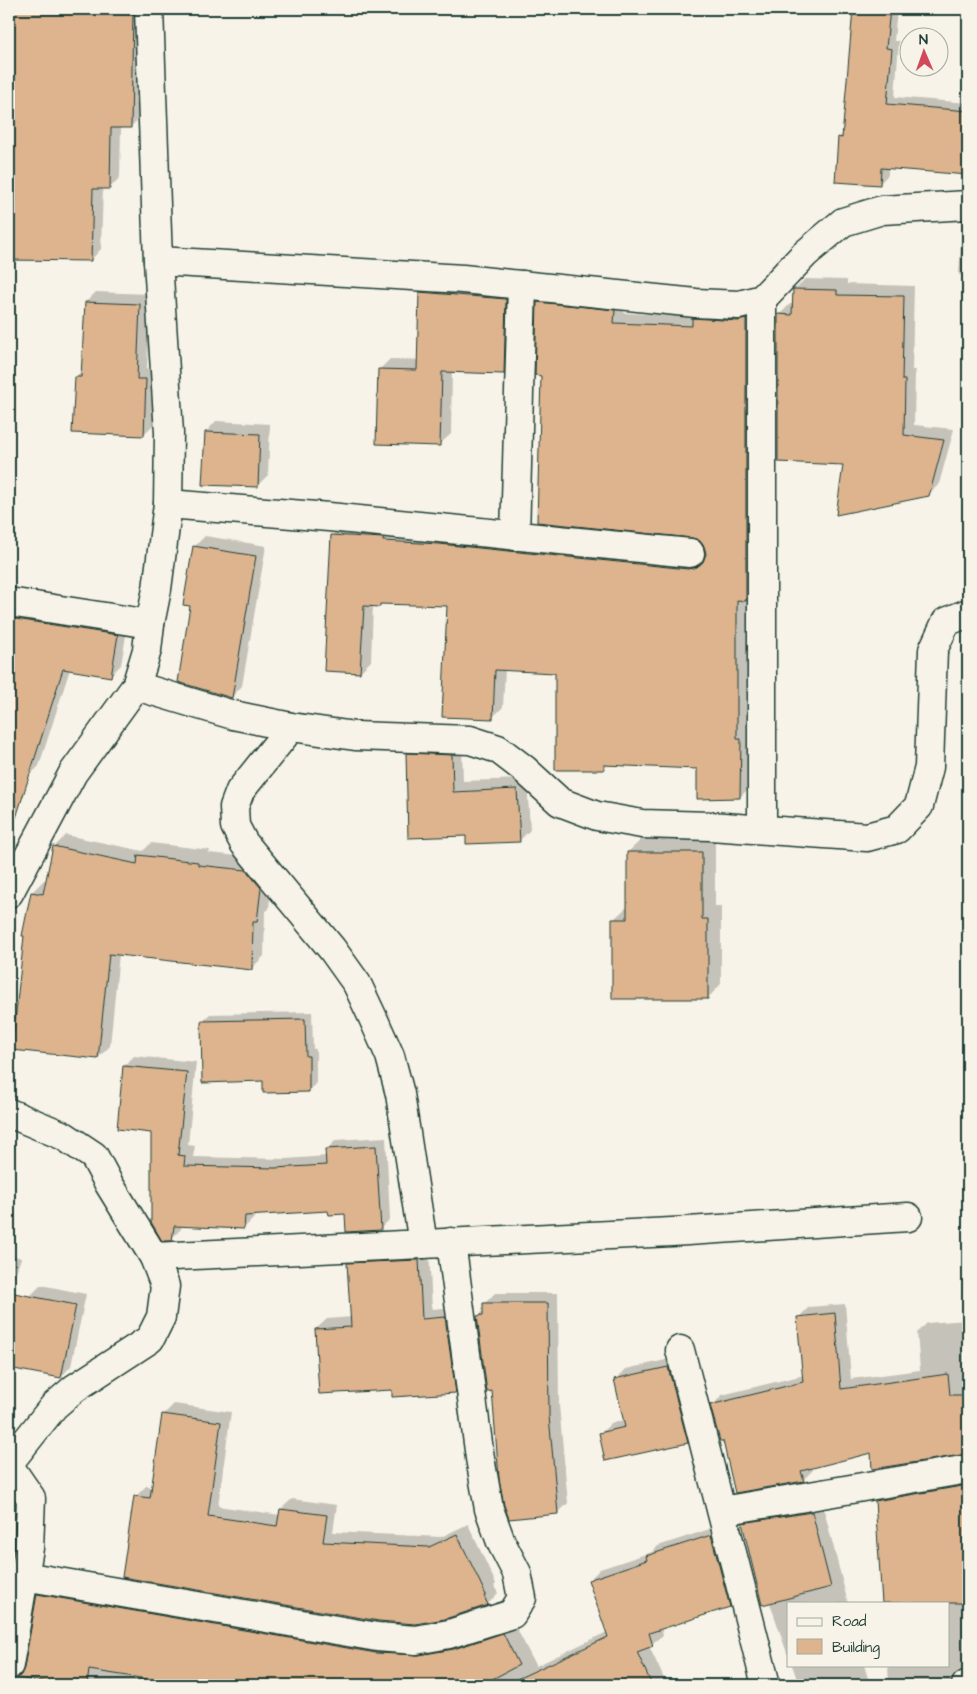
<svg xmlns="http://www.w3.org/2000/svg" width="977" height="1694" font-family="'Architects Daughter',sans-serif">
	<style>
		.shadow { fill: #0003 }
		.building { fill: #ddb48e; stroke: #1f3d34 }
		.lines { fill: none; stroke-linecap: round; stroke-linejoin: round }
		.minor-casing { stroke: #1f3d34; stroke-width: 31 }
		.minor { stroke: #f7f3e8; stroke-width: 28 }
	</style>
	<rect width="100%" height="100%" fill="#f7f3e8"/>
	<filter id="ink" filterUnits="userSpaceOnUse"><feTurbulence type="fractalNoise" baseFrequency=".02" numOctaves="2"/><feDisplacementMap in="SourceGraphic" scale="10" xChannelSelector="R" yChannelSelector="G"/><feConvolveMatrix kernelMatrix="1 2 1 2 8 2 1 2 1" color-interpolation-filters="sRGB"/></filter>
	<g filter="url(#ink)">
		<g class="shadow">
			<path d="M9,9H143L141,117L130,127H121L120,177L110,188H103L101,249L91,260L36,232L9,227Z"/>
			<path d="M312,9H352L346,15Z"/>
			<path d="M855,9H897L894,41H899L895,97L968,103V174L888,167V175L880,183L839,138L843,134Z"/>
			<path d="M968,216V275H959L962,222Z"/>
			<path d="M805,279L847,280V284L914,286L912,370H915L914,425L954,429L939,484L928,495L845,463L779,315L790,304H793L794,290Z"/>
			<path d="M431,282L516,289L514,362L503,373L452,371L451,434L440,444L379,370L390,359L419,360L420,293Z"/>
			<path d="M96,292L150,294L147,369H156L154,424L143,435L76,377L83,370L86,302Z"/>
			<path d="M549,292L625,300L624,313L696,316L750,311L756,589L747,598V729H751L750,787L740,797L698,768L609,764L604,769L556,671L505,669L503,707L492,718L449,605L382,603L379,605H373L371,661L360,672L332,536L342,525L700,559L706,557V547L542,374L538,303Z"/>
			<path d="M216,421L270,424L268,475L257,486L206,432Z"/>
			<path d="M205,536L266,546L242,686L232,697L192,605L194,547Z"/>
			<path d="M9,605L128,624L121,665L110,676L70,669L39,766L28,777L9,771Z"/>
			<path d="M418,743L462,745L463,781L527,779L530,830L519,841L467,835L407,754Z"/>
			<path d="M66,835L143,851L151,843L210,850L209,853L258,858L272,875L269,909L265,912L264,956L252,968L119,954L110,1046L98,1058L23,935L32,892L44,880L47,881L54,847Z"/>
			<path d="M642,839H715V906H721V984L708,998L613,920L628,906V852Z"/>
			<path d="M312,1012L313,1049H316V1083L309,1091L264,1080L202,1021L210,1014Z"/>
			<path d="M134,1056L196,1062L188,1145L195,1146L193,1157L286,1159L327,1156L326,1150L336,1140L386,1137L390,1219L380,1229L346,1212L330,1210L254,1214V1218L244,1228L182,1225L181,1229L171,1239L152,1132L124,1066Z"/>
			<path d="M429,1250L432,1309L456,1307L466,1382L455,1392L393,1389L316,1329L327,1319L352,1317L349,1264L359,1253Z"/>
			<path d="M9,1254L21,1258L9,1293Z"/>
			<path d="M41,1285L86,1294L71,1366L61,1377L30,1296Z"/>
			<path d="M495,1293H558L559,1405L568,1503L558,1513L478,1316L484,1310V1304Z"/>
			<path d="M845,1304L851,1379L920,1370L917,1333L927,1323L968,1320V1453L872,1451L813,1467V1470L803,1480L724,1439L712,1406L722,1395L804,1375L799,1317L809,1307Z"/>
			<path d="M679,1357L698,1431L687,1442L600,1434L611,1423L624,1420L616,1380L626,1369Z"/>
			<path d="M174,1404L231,1412L218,1506L280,1515L281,1509L292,1499L337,1505L333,1532L441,1537L468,1524L496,1584L494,1586L498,1593L488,1604L445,1618L135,1497L146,1486L152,1487L163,1415Z"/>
			<path d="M9,1476L17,1479L9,1530Z"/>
			<path d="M968,1476V1668L962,1669L961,1672L963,1682L966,1685H889L888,1665H948V1603L876,1501L887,1491Z"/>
			<path d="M822,1502L848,1603H788V1656L743,1524L754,1513Z"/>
			<path d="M722,1525L740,1595L729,1605L661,1628L663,1635L649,1646L667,1685H77L20,1677L23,1674L38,1595L49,1584L387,1642L514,1623L536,1666L607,1632L589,1580L600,1569L652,1552L658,1546Z"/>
			<path d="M9,1565L18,1567L9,1622Z"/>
			<path d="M792,1665H864L870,1685H799Z"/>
		</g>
		<g class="building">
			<path d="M9,9H133L131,128H111L110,189H93L91,261L9,260Z"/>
			<path d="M853,9H890L886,48L892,49L887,104L968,111V175L881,168L880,185L835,182L838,137L842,138Z"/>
			<path d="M793,289L837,290V295L904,296L902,380H905L904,435L944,440L929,496L836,515L843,465L778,462V314L792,315Z"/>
			<path d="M419,292L506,299L504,374L442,372L440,446L376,444L378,369L417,370Z"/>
			<path d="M85,302L140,304L137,379H146L144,436L72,433L75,377H81Z"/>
			<path d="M537,302L615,310L614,323L692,326V318L738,321L746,319V601L737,600V739H741L740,798L697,799V769L604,765V770H555V673L495,670L493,719L442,717L447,606L380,604V607L364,606L360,673L324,671L331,535L383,538V541L439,544L688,569L697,567L703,562L706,554L704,546L699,540L692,538L537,522L541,376L535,375Z"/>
			<path d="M205,432L260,434L258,487L202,485Z"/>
			<path d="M193,546L256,556L232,698L178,682L190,606L183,605Z"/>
			<path d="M9,618L118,635L111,677L63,669L16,818L9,817Z"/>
			<path d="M406,753L452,755L453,792L517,789L520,842L466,844V836L408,838Z"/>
			<path d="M53,846L137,864L138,855L198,862V865L246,870L261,888L257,922H253L252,970L109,954L98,1059L12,1050L24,936H22L31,892L43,894Z"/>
			<path d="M627,852H702V919H708V999H612V919H627Z"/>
			<path d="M305,1019L306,1056H309V1092L263,1093V1081L202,1083L201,1021Z"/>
			<path d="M123,1066L187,1072L178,1155L185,1156L184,1166L275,1168L326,1165L325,1149L376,1146L381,1230L346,1232L345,1214L329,1215L328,1211L245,1216L244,1229L174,1226L172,1241H162L151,1222V1133L117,1129Z"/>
			<path d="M419,1260L422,1319L445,1317L456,1393L392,1397V1390L319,1394L315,1329L351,1327L347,1263Z"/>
			<path d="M9,1292L76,1305L61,1378L9,1368Z"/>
			<path d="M483,1303H548L549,1416L558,1514L509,1519L504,1505L499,1478L492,1391L487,1392L477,1316L483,1315Z"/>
			<path d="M835,1313L841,1389L948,1374L950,1395H966L968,1454L872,1469L871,1453L801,1471L804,1481L735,1493L723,1441H720L710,1405L803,1382L797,1317Z"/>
			<path d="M668,1367L688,1443L605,1461L599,1433L625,1427L614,1379Z"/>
			<path d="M162,1414L221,1422L208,1516L277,1526L280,1509L327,1515L323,1542L429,1547L457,1534L486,1595L484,1596L488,1605L445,1619L415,1624L379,1621L122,1577L134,1496L150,1498Z"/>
			<path d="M968,1485V1603H882L875,1501Z"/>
			<path d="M812,1512L831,1587L762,1605L742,1523Z"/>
			<path d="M711,1535L730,1607L649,1633L653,1646L637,1652L652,1685H504L608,1637L588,1580L647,1560L646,1556Z"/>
			<path d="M37,1594L376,1653L419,1655L454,1649L503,1633L519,1665L481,1685H173V1683L89,1670L87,1685H68L17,1678L21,1675L24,1668Z"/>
		</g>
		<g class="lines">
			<g class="minor-casing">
				<g id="minor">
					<path d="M158,261L463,279L696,303L739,305L762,299L805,254L843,222L882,210L968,205"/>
					<path d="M168,504L329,517L690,553"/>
					<path d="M515,536L522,285"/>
					<path d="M9,602L150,624"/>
					<path d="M136,686L233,715L291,727L355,736L470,740L498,749L524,769L560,802L597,816L642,824L710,826L867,837L897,829L919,806L929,767L933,650L946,622L968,613"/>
					<path d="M291,727L240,791L234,807L235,826L244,843L332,949L357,984L373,1018L390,1056L400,1094L423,1244"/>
					<path d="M762,829V299"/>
					<path d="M9,893L73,773L136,686L147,650L150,624L157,589L168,504L169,433L158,261L149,9"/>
					<path d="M9,1113L64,1136L94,1156L109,1184L154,1257L165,1286L161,1317L150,1339L75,1388L54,1406L9,1463"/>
					<path d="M154,1257L672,1232L908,1217"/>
					<path d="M680,1350L766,1685"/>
					<path d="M9,1466L31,1498L29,1548L9,1665"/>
					<path d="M722,1511L968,1469"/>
					<path d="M24,1576L377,1637L416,1640L449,1634L512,1614L522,1598L517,1573L501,1542L489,1509L480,1458L451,1242"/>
					<path d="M966,1685L968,1684"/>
				</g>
			</g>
			<use href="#minor" class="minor"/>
		</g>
	</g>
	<rect width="977" height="1694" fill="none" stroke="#f7f3e8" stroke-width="30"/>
	<rect x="15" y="15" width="947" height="1664" fill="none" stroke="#1f3d34" stroke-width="2" filter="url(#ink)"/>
	<rect x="787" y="1602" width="162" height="65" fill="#f7f3e8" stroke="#a1aaa0"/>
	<rect x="797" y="1618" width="25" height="8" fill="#f7f3e8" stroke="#a1aaa0"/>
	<text x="832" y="1626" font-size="15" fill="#1f3d34">Road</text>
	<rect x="797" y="1639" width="25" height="15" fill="#ddb48e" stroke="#a1aaa0"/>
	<text x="832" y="1652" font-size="15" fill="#1f3d34">Building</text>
	<g transform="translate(924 52) rotate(358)"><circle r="24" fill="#f7f3e8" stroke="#a1aaa0"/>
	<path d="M0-4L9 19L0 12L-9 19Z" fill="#d1495b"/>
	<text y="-8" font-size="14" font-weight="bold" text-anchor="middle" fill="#1f3d34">N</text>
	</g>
</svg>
